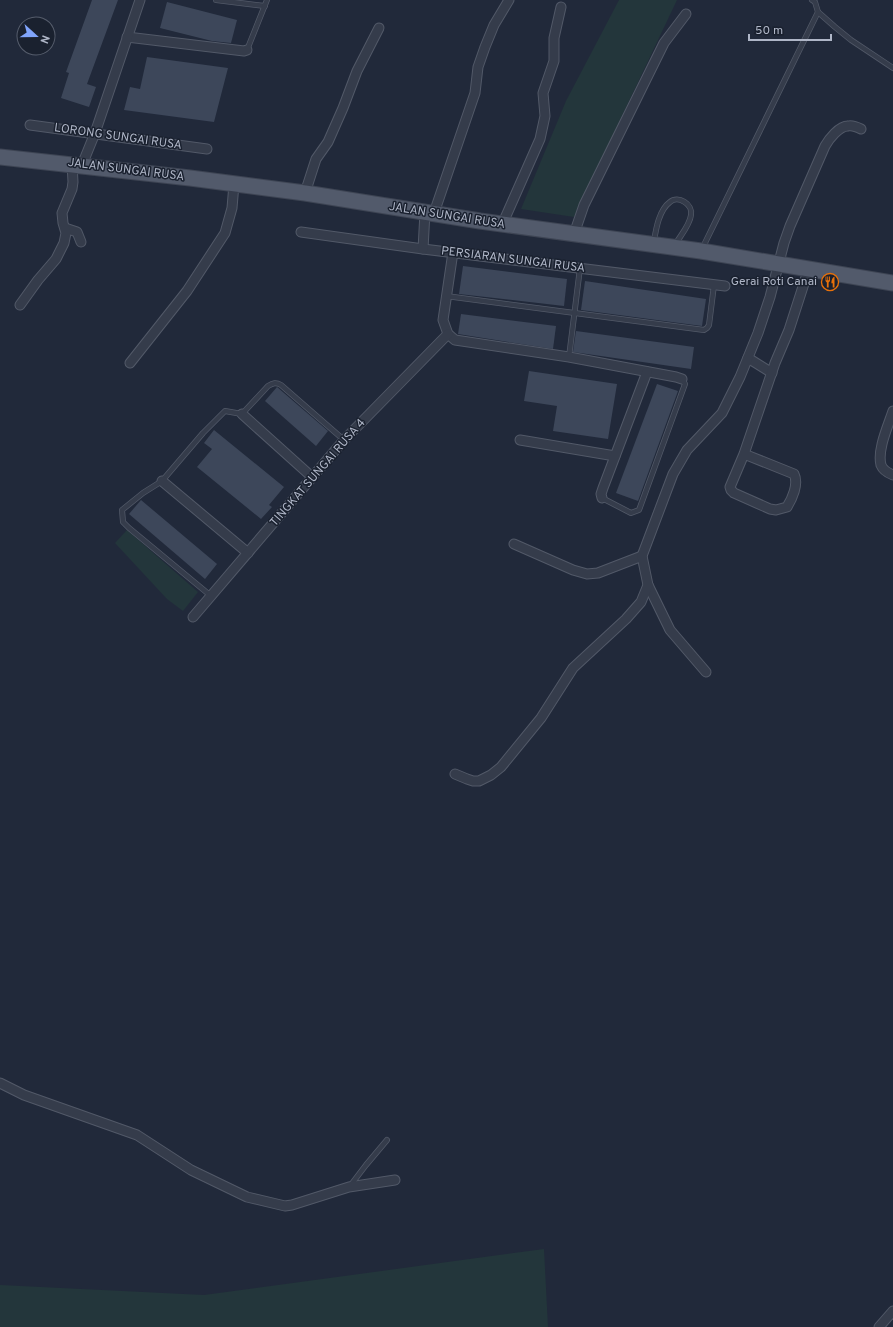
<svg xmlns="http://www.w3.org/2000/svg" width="893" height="1327" font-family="Overpass,sans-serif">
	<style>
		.green { fill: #23363b }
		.building { fill: #3d475a }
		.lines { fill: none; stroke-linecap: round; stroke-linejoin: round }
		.lane-casing { stroke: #525968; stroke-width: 6 }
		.street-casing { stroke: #525968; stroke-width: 11 }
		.primary-casing { stroke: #3e4554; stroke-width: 17 }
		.lane { stroke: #353c4b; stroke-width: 4.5 }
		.street { stroke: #353c4b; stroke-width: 9 }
		.primary { stroke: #525a6b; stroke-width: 15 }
		.labels { text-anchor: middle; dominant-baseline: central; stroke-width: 3; stroke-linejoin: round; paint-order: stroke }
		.street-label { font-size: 12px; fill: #afb6c7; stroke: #1a212f }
		.poi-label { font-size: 12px; fill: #afb6c7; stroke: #1a212f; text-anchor: end }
	</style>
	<rect width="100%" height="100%" fill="#21293a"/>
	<g class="green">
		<path d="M619,0H677L574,217L521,209L566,101Z"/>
		<path d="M127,530L198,592L183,611L167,599L115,543Z"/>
		<path d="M544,1249L548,1327H0V1285L204,1295Z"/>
	</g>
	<g class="building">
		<path d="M92,0H118L87,84L96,87L89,107L61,98L69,73L66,72Z"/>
		<path d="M167,2L237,20L231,43L212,41L160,28Z"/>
		<path d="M147,57L228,68L214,122L124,110L130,87L140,89Z"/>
		<path d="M463,266L567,279L564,306L459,294Z"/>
		<path d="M585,281L706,299L702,326L581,310Z"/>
		<path d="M461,314L556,326L553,349L458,334Z"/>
		<path d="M576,331L694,347L691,369L573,352Z"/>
		<path d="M529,371L617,384L608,439L553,431L557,406L524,401Z"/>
		<path d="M657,384L678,391L638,501L616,493Z"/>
		<path d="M277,387L328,431L316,446L265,401Z"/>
		<path d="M214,430L284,487L269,505L272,507L261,519L197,467L212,449L204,443Z"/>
		<path d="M141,500L217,564L205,579L129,514Z"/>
	</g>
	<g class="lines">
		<g class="lane-casing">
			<g id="lane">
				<path d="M216,0L265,6"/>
				<path d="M812,0L815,2L818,12L835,27L851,40L893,68"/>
				<path d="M247,50L267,0"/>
				<path d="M654,241C656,229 659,210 670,202C678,195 693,204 691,215C690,225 680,236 675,245"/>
				<path d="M702,249L818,12"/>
				<path d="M446,296L704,330L707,328L709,325L714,285"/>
				<path d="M569,357L580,268"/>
				<path d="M602,498L631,513L639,510L685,384L682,379"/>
				<path d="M211,596L129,528L123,522L122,510L143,493L162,481L203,433L225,411L242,414L268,386C273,383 276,382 281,385L344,440"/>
				<path d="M350,1186L366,1165L387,1140"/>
			</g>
		</g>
		<g class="street-casing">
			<g id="street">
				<path d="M127,37L244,51L247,50"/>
				<path d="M30,125L207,149"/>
				<path d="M82,165L95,133L140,0"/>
				<path d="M305,193L316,159L328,142L343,108L357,71L379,28"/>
				<path d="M434,213L475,93L478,67L485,47L494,25L509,0"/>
				<path d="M502,225L540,139L545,116L543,93L554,61V38L561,7"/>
				<path d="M65,228L77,232L81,242"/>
				<path d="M301,232L423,249L725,286"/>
				<path d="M574,234L584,205L664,43L686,14"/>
				<path d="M423,249L425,212"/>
				<path d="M453,252L443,320L448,334L455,340L569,357L676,377L682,379"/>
				<path d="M20,305L38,280L56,259L64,243L66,233L63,223L62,213L72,189L73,182L72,164"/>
				<path d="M748,358L772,373"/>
				<path d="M130,363L187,291L225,233L232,208L234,184"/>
				<path d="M893,411C888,426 877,450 881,465C883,470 888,473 893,475"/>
				<path d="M242,414L312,477"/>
				<path d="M520,440L615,456"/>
				<path d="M744,454L794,474C799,484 792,499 787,507L776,510L770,509L734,493L731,490L730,487L744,454L775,363L789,330L809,268"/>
				<path d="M162,481L248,553"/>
				<path d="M602,498L601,494L603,488L647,372"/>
				<path d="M514,544L573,570L587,574L598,573L642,556"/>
				<path d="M648,585L670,630L706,672"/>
				<path d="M193,617L344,440L448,334"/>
				<path d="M455,774L467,779L473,781H479L491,775L501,767L541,718L573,668L626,619L641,602L648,585L642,556L673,474L687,450L722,413L740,377L758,333L770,297L784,243L790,226L825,146C829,139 839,126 848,126C852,125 857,127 861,129"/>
				<path d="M0,1083L24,1095L137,1135L191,1170L247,1197L285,1206L292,1205L349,1187L395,1180"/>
				<path d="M879,1327L893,1311"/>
			</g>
		</g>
		<g class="primary-casing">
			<path id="primary" d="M0,157L190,178L305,193L480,221L701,251L893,283"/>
		</g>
		<use href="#lane" class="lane"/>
		<use href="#street" class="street"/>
		<use href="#primary" class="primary"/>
	</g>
	<defs>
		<g id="restaurant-ring" transform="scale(0.9)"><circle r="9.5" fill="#1a212f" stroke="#e8710a" stroke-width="1.5"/><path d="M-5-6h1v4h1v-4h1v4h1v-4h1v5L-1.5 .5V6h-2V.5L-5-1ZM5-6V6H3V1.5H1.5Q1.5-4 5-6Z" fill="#e8710a"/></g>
	</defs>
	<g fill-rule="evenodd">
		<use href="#restaurant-ring" x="830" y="282"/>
	</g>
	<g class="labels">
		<g class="street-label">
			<text transform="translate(118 137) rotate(8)">LORONG SUNGAI RUSA</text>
			<text transform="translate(126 170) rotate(7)">JALAN SUNGAI RUSA</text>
			<text transform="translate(447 216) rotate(9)">JALAN SUNGAI RUSA</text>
			<text transform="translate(513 260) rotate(7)">PERSIARAN SUNGAI RUSA</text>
			<text transform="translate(318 473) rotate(-49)">TINGKAT SUNGAI RUSA 4</text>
		</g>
		<g class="poi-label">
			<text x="817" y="282">Gerai Roti Canai</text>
		</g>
	</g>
	<g transform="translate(36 36) rotate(111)"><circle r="19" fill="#1a212f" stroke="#565d6c"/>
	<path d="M0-3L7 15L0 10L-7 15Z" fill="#80a4fb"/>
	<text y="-6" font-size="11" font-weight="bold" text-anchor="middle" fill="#afb6c7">N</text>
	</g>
	<path d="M749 34v6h82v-6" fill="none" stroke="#afb6c7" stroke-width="2"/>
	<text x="755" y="34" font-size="12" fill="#afb6c7" stroke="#1a212f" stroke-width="3" paint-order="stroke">50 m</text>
</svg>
